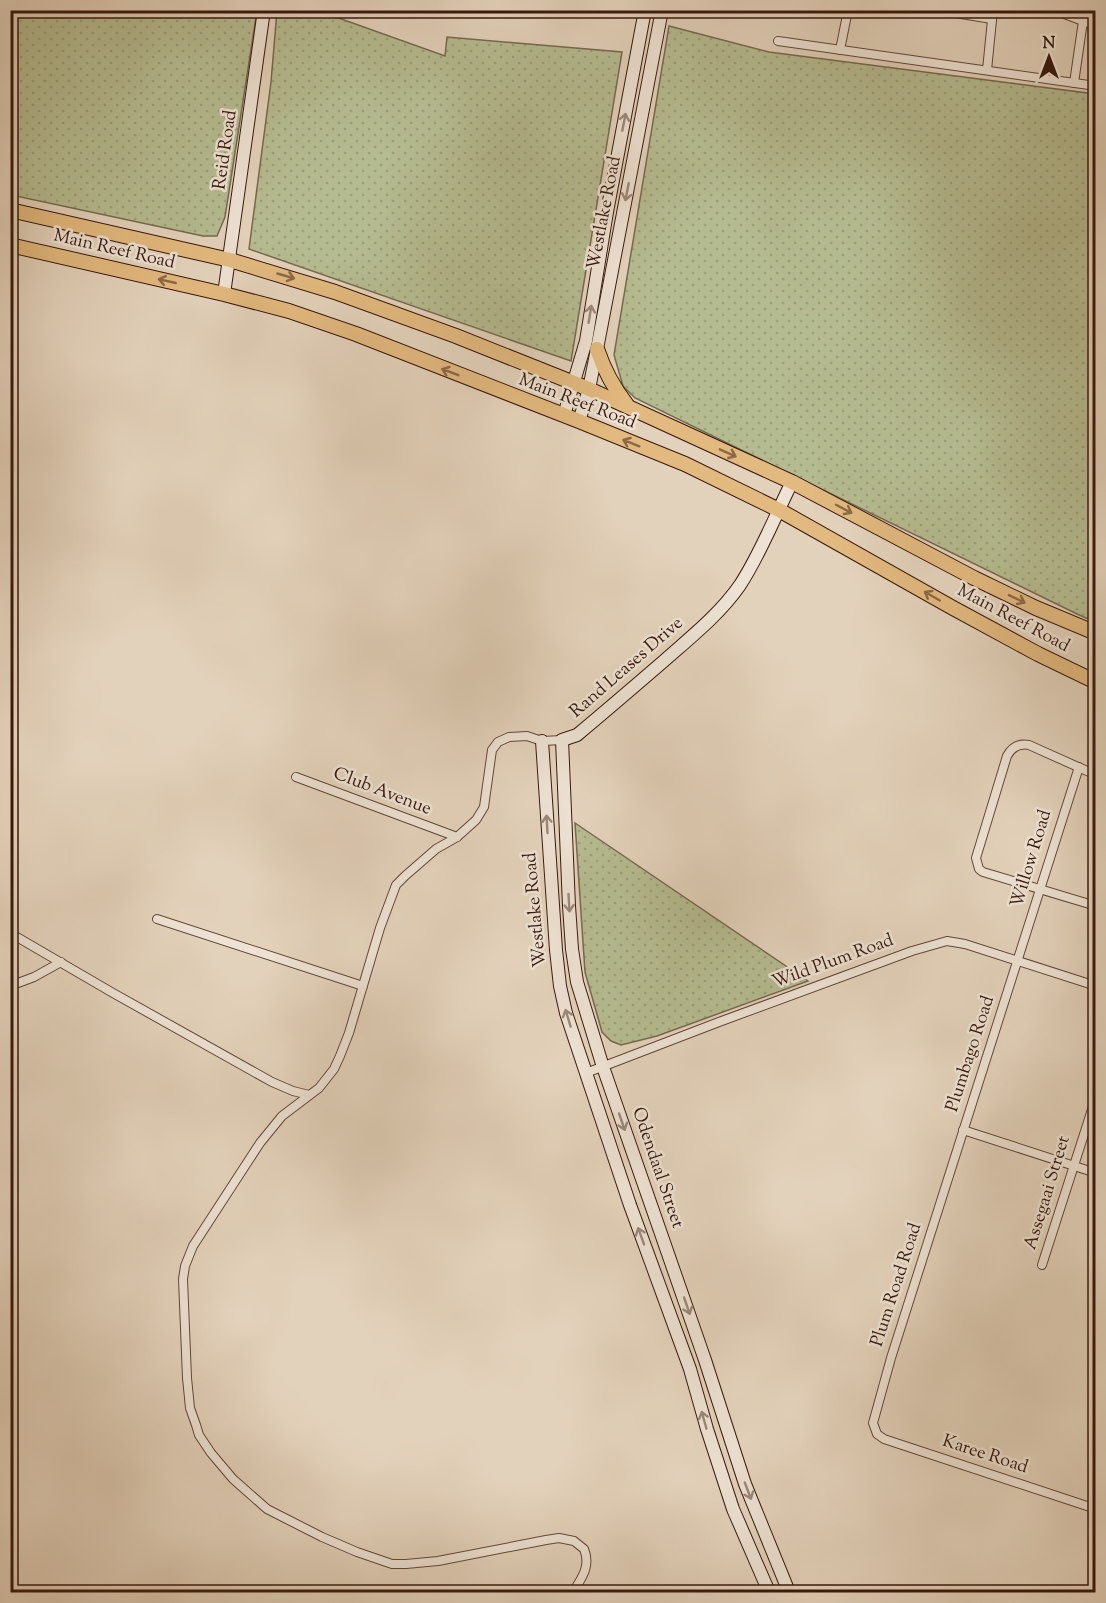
<svg xmlns="http://www.w3.org/2000/svg" width="1106" height="1603" font-family="'Sorts Mill Goudy',serif">
	<style>
		.green { fill: url(#green-dots); stroke: #766a4e; stroke-width: 1.5 }
		.lines { fill: none; stroke-linecap: round; stroke-linejoin: round }
		.street-casing { stroke: #634638; stroke-width: 10 }
		.secondary-casing { stroke: #38180c; stroke-width: 14 }
		.primary-casing { stroke: #38180c; stroke-width: 16 }
		.street { stroke: #ede2d3; stroke-width: 8 }
		.secondary { stroke: #ede2d3; stroke-width: 12 }
		.primary { stroke: #e2b97e; stroke-width: 14 }
		.oneway { stroke: #9c8779 }
		.oneway2 { stroke: #8d6845 }
		.labels { text-anchor: middle; dominant-baseline: central; stroke-width: 5; stroke-linejoin: round; paint-order: stroke }
		.street-label { font-size: 18px; fill: #38180c; stroke: #ede2d3 }
	</style>
	<defs>
		<pattern id="green-dots" width="8" height="8" patternUnits="userSpaceOnUse" patternTransform="scale(1.5)"><rect width="8" height="8" fill="#b5bb90"/><path d="M2 2h.1M6 6h.1" fill="none" stroke="#9ca07b" stroke-width="1.8" stroke-linecap="round"/></pattern>
	</defs>
	<rect width="100%" height="100%" fill="#e3d2bb"/>
	<filter id="stains"><feTurbulence type="fractalNoise" baseFrequency=".00333" numOctaves="4"/><feColorMatrix values="0 0 0 0 .2 0 0 0 0 .09 0 0 0 0 .02 0 0 0 .5 -.17"/></filter>
	<radialGradient id="worn" r=".72"><stop offset=".6" stop-color="#630" stop-opacity="0"/><stop offset="1" stop-color="#630" stop-opacity=".3"/></radialGradient>
	<g class="green">
		<path d="M11,10L257,11L225,217L217,236H203L11,195Z"/>
		<path d="M277,11H319L445,56L447,37L622,52L571,361L249,249L271,82Z"/>
		<path d="M669,26L769,52L1095,94V622L1077,614L635,398L623,386L614,355Z"/>
		<path d="M575,823L808,981L657,1036L621,1045L611,1041L602,1032L585,972Z"/>
	</g>
	<g class="lines">
		<g class="street-casing">
			<g id="street">
				<path d="M937,10L992,19"/>
				<path d="M1054,10L1096,26"/>
				<path d="M778,41L1096,86"/>
				<path d="M840,50L848,10"/>
				<path d="M987,70L993,10"/>
				<path d="M1074,83L1083,21"/>
				<path d="M562,740L542,741L527,736L509,737L498,742L492,750L484,807L476,820L457,837L436,849L405,876L396,885L380,928L349,1033L340,1056L334,1069L319,1088L282,1116L260,1143L193,1246L185,1266L183,1279L187,1378L190,1408L196,1425L199,1435L211,1453L233,1479L267,1509L322,1537L357,1552L392,1564H406L438,1561L546,1540L559,1538L574,1541L584,1549C591,1566 582,1578 573,1592"/>
				<path d="M1079,767L891,1358L873,1423L877,1434L884,1439L1096,1509"/>
				<path d="M1096,775L1029,745C1019,743 1012,747 1007,756L976,858L979,869L983,872L1096,906"/>
				<path d="M296,777L457,837"/>
				<path d="M157,919L363,986"/>
				<path d="M10,933L113,993L272,1082L293,1091L309,1095"/>
				<path d="M10,986L34,977L61,962"/>
				<path d="M586,1073L719,1022L912,951L947,941L965,944L1096,986"/>
				<path d="M963,1130L1096,1173"/>
				<path d="M1042,1265L1096,1097"/>
				<path d="M1095,1592L1096,1591"/>
			</g>
		</g>
		<g class="secondary-casing">
			<g id="secondary">
				<path d="M224,294L264,10"/>
				<path d="M564,415L586,341L607,212L645,10"/>
				<path d="M579,421L589,389L597,349L662,10"/>
				<path d="M542,741L556,950L560,986L566,1013L630,1205L690,1369L707,1429L733,1509L769,1592"/>
				<path d="M789,1592L745,1484L705,1360L603,1067L577,982L572,949L569,906L562,740L577,735C607,710 636,685 665,660C691,637 720,614 740,585C761,553 775,516 792,482"/>
			</g>
		</g>
		<g class="primary-casing">
			<g id="primary">
				<path d="M10,210L230,260L335,292L456,336L589,389L792,482L974,578L1036,608L1096,633"/>
				<path d="M10,245L224,294L289,311L356,334L579,421L685,464L779,510L953,608L1038,654L1096,682"/>
				<path d="M597,349C604,370 613,387 627,405"/>
			</g>
		</g>
		<use href="#street" class="street"/>
		<use href="#secondary" class="secondary"/>
		<use href="#primary" class="primary"/>
	</g>
	<defs><path id="oneway-shaft" d="M-6 0H5M1.5-3L5.5 0L1.5 3" fill="none" stroke-width="1.6" stroke-linecap="round" stroke-linejoin="round" transform="scale(1.5)"/></defs>
	<g class="oneway">
		<use href="#oneway-shaft" transform="translate(624 122) rotate(-79)"/>
		<use href="#oneway-shaft" transform="translate(627 192) rotate(101)"/>
		<use href="#oneway-shaft" transform="translate(590 314) rotate(-81)"/>
		<use href="#oneway-shaft" transform="translate(547 824) rotate(-93)"/>
		<use href="#oneway-shaft" transform="translate(569 903) rotate(87)"/>
		<use href="#oneway-shaft" transform="translate(568 1018) rotate(-107)"/>
		<use href="#oneway-shaft" transform="translate(622 1122) rotate(71)"/>
		<use href="#oneway-shaft" transform="translate(641 1236) rotate(-110)"/>
		<use href="#oneway-shaft" transform="translate(687 1306) rotate(71)"/>
		<use href="#oneway-shaft" transform="translate(704 1420) rotate(-106)"/>
		<use href="#oneway-shaft" transform="translate(748 1491) rotate(69)"/>
	</g>
	<g class="oneway2">
		<use href="#oneway-shaft" transform="translate(286 276) rotate(16)"/>
		<use href="#oneway-shaft" transform="translate(167 281) rotate(-167)"/>
		<use href="#oneway-shaft" transform="translate(450 372) rotate(-159)"/>
		<use href="#oneway-shaft" transform="translate(631 443) rotate(-158)"/>
		<use href="#oneway-shaft" transform="translate(728 453) rotate(24)"/>
		<use href="#oneway-shaft" transform="translate(844 509) rotate(28)"/>
		<use href="#oneway-shaft" transform="translate(932 596) rotate(-150)"/>
		<use href="#oneway-shaft" transform="translate(1017 599) rotate(26)"/>
	</g>
	<g class="labels">
		<g class="street-label">
			<text transform="translate(226 150) rotate(-82)">Reid Road</text>
			<text transform="translate(605 213) rotate(-79)">Westlake Road</text>
			<text transform="translate(114 250) rotate(13)">Main Reef Road</text>
			<text transform="translate(577 402) rotate(21)">Main Reef Road</text>
			<text transform="translate(1013 619) rotate(28)">Main Reef Road</text>
			<text transform="translate(627 668) rotate(-41)">Rand Leases Drive</text>
			<text transform="translate(382 792) rotate(21)">Club Avenue</text>
			<text transform="translate(1032 859) rotate(-73)">Willow Road</text>
			<text transform="translate(536 910) rotate(-95)">Westlake Road</text>
			<text transform="translate(833 962) rotate(-20)">Wild Plum Road</text>
			<text transform="translate(971 1054) rotate(-72)">Plumbago Road</text>
			<text transform="translate(657 1168) rotate(71)">Odendaal Street</text>
			<text transform="translate(1048 1193) rotate(-73)">Assegaai Street</text>
			<text transform="translate(897 1285) rotate(-72)">Plum Road Road</text>
			<text transform="translate(985 1455) rotate(18)">Karee Road</text>
		</g>
	</g>
	<rect width="1106" height="1603" fill="none" stroke="#e3d2bb" stroke-width="36"/>
	<rect x="12" y="12" width="1082" height="1579" fill="none" stroke="#38180c" stroke-width="3"/>
	<rect x="18" y="18" width="1070" height="1567" fill="none" stroke="#38180c" stroke-width="1.5"/>
	<g transform="translate(1049 57)" stroke="#ede2d3" stroke-width="4.5" paint-order="stroke">
	<path d="M0-4.5L10 22L0 15L-10 22Z" fill="#38180c"/>
	<text y="-9" font-size="16" font-weight="bold" text-anchor="middle" fill="#38180c">N</text>
	</g>
	<rect width="100%" height="100%" filter="url(#stains)"/>
	<rect width="100%" height="100%" fill="url(#worn)"/>
</svg>
